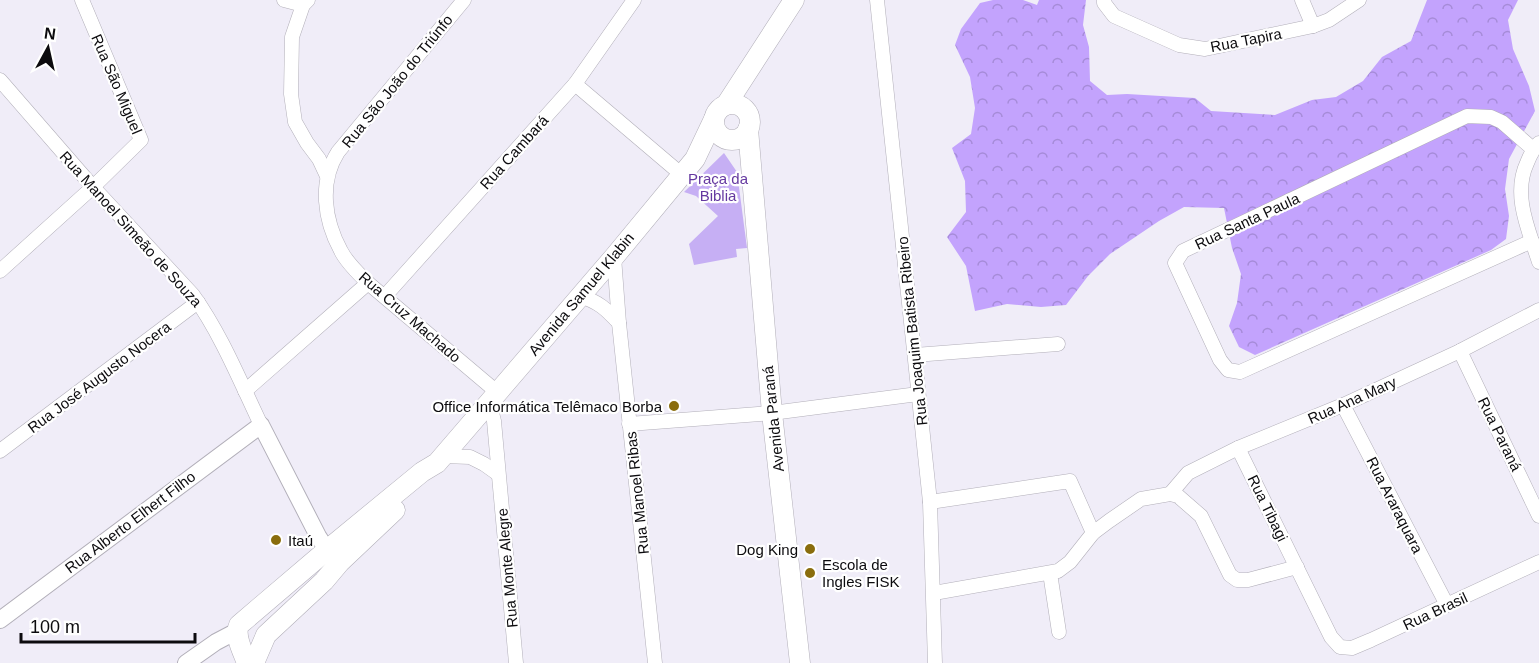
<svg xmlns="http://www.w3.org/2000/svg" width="1539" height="663" font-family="Arial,sans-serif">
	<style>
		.green { fill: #c6aff4 }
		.forest { fill: url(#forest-crowns) }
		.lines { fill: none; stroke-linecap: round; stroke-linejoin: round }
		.minor-casing { stroke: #b2afb9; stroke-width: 15 }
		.tertiary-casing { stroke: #b2afb9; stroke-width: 18 }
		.secondary-casing { stroke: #b2afb9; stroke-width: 21 }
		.minor { stroke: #fff; stroke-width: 14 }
		.tertiary { stroke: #fff; stroke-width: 16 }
		.secondary { stroke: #fff; stroke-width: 20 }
		.poi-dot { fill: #8a6d0d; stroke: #fff; stroke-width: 2 }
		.labels { text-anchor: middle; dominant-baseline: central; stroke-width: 4.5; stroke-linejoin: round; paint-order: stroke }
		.street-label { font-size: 15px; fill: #0c0b0e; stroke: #fff }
		.park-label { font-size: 15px; fill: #6539a0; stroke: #fff }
		.poi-label { font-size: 15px; fill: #0c0b0e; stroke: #fff; text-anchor: end }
	</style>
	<defs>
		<pattern id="forest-crowns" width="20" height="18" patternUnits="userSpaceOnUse" patternTransform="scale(1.5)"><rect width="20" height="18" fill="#c3a3fd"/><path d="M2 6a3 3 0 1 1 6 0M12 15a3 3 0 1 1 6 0" fill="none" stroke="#a68bd8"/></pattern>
	</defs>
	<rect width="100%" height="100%" fill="#f0edf8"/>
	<path class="green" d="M724,153L737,172L747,248L736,249L737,257L694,265L689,244L718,216L696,196L684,192Z"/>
	<path class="forest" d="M993,0H1023L1037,5L1039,0H1086L1083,25L1089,47L1090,81L1107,95L1127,94L1195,98L1211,111L1275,115L1312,100L1336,97L1363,81L1382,57L1411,41L1427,0H1518L1508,20L1513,49L1529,86L1535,111L1509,159L1505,189L1509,216L1506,239L1491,250L1255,355L1239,347L1229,326L1237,303L1241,274L1232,248L1224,208L1184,207L1159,221L1110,254L1088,276L1066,305L1041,307L1007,304L975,311L966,266L947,237L966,212L965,181L952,148L971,134L975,108L970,77L955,45L961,29L980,3Z"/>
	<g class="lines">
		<g class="minor-casing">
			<g id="minor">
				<path d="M284,0L303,5"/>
				<path d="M308,0L303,5L292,37L291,94L295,122L307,143L319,159L327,176"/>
				<path d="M464,0L338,152C319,182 324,220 341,251C347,263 358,273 368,283L497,392"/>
				<path d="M877,0L930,502L935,663"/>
				<path d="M1104,0V3L1114,16L1179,45L1205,49L1313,26L1329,20L1359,0"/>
				<path d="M1302,0L1313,26"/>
				<path d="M0,80L93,187L193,295C221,334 240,381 261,425"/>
				<path d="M575,84L681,174"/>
				<path d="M1539,143C1533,149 1530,155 1527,163C1512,195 1529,231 1539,262"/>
				<path d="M1532,241L1240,372L1228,370L1220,360L1175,263L1183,251L1467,116L1491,117L1502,122L1533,149"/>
				<path d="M614,257L619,323L655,663"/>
				<path d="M0,271L93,187L141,140L82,0"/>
				<path d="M385,296L575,84L634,0"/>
				<path d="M580,296C599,302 606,309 619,323"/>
				<path d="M1460,351L1539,516"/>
				<path d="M915,355L1058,344"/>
				<path d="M245,391L368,283"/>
				<path d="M489,401L494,421L516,663"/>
				<path d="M1343,405L1447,605"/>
				<path d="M629,424L772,413L918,394"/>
				<path d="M1238,448L1331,637L1340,647L1352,648L1371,640L1539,562"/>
				<path d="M0,451L198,302"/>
				<path d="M444,456L470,457L484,464L498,474"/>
				<path d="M1170,494L1188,473L1238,448L1343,405L1460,351L1539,310"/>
				<path d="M930,502L1070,481L1093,533"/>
				<path d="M1050,573L1059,632"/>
				<path d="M934,593L1058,571L1070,562L1093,533L1109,521L1141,499L1170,494L1178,496L1201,516L1230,575L1237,580H1248L1297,567"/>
			</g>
		</g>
		<g class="tertiary-casing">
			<g id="tertiary">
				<path d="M0,620L261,425L318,536L327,550L336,558"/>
				<path d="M186,663L216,642L237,631"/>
			</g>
		</g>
		<g class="secondary-casing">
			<g id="secondary">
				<circle cx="732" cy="122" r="18"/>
				<path d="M726,105L794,0"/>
				<path d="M748,129L772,413L800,663"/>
				<path d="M247,663C243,652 234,636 239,625L327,550L422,472L437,463L614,257L695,159L714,119"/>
				<path d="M254,663L266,635L324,581L340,562L395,510"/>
			</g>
		</g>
		<use href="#minor" class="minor"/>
		<use href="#tertiary" class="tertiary"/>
		<use href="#secondary" class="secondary"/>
	</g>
	<g class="poi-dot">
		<circle cx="674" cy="406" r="6"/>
		<circle cx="276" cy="540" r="6"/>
		<circle cx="810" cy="549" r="6"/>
		<circle cx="810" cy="573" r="6"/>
	</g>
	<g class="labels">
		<g class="street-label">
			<text transform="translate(1246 40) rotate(-11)">Rua Tapira</text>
			<text transform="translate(397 81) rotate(-51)">Rua São João do Triúnfo</text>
			<text transform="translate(117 84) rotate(67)">Rua São Miguel</text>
			<text transform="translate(514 152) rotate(-48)">Rua Cambará</text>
			<text transform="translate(1247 221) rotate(-25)">Rua Santa Paula</text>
			<text transform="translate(131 229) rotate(48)">Rua Manoel Simeão de Souza</text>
			<text transform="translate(581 294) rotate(-50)">Avenida Samuel Klabin</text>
			<text transform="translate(410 317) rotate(41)">Rua Cruz Machado</text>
			<text transform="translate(912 331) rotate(-96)">Rua Joaquim Batista Ribeiro</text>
			<text transform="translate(99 377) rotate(-37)">Rua José Augusto Nocera</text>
			<text transform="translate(1352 400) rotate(-24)">Rua Ana Mary</text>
			<text transform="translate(773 419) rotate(-96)">Avenida Paraná</text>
			<text transform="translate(1500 434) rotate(64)">Rua Paraná</text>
			<text transform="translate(637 493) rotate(-96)">Rua Manoel Ribas</text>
			<text transform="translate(1395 505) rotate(63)">Rua Araraquara</text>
			<text transform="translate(1268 508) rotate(64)">Rua Tibagi</text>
			<text transform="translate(130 522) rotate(-37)">Rua Alberto Elhert Filho</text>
			<text transform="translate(507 568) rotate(-95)">Rua Monte Alegre</text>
			<text transform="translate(1435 611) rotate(-25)">Rua Brasil</text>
		</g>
		<g class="park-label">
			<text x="718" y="178">Praça da<tspan x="718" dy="17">Biblia</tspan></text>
		</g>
		<g class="poi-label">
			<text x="662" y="406">Office Informática Telêmaco Borba</text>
			<text x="288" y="540" text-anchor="start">Itaú</text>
			<text x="798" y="549">Dog King</text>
			<text x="822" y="564" text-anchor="start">Escola de<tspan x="822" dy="17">Ingles FISK</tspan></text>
		</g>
	</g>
	<g transform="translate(48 48) rotate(8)" stroke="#ffffff" stroke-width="4.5" paint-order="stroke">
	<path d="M0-4.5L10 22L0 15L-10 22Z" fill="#0c0b0e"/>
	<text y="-9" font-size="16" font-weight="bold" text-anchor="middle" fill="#0c0b0e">N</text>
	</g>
	<path d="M21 633v9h174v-9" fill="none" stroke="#0c0b0e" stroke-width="3"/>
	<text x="30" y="633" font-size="18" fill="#0c0b0e" stroke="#ffffff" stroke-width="4.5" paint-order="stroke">100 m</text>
</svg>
